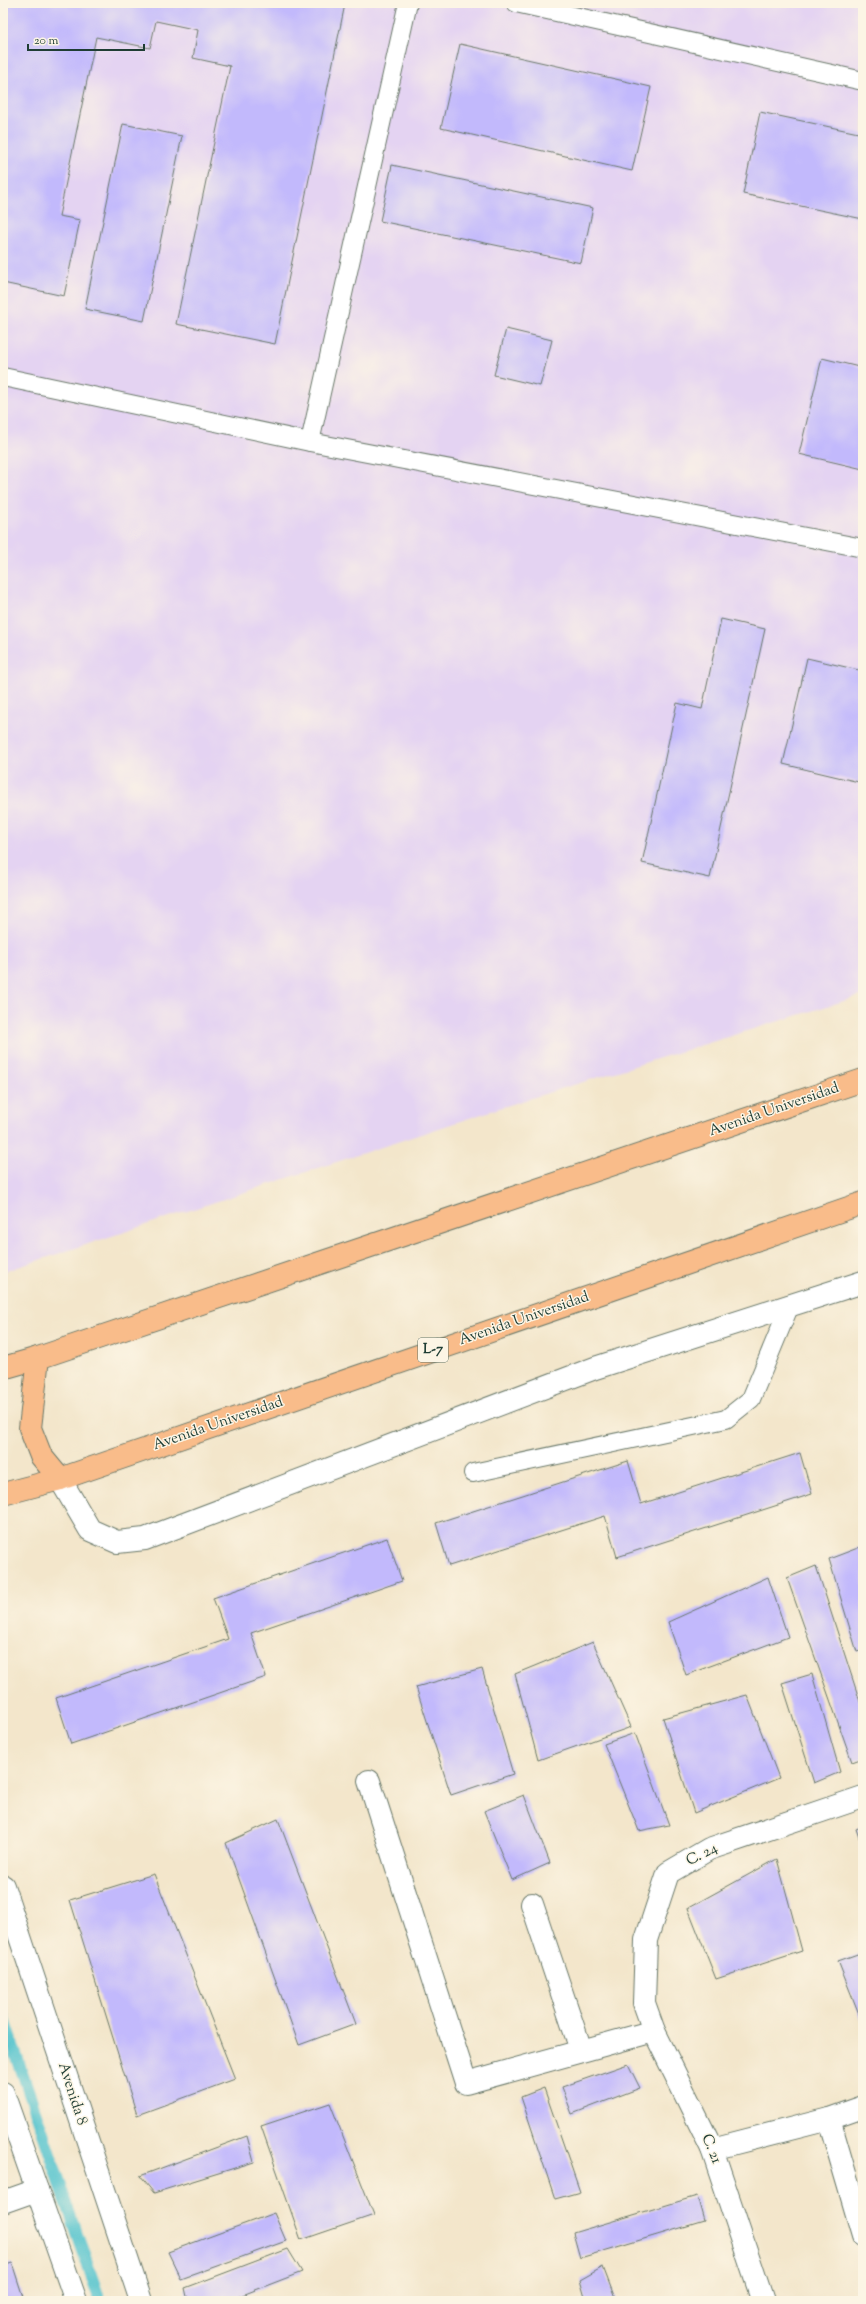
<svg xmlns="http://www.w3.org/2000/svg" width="866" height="2304" font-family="'Sorts Mill Goudy',serif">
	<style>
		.built { fill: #e4d3f2 }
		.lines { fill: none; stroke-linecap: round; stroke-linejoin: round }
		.stream { stroke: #57c4ce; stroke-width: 12 }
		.building { fill: #c2b9fc }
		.service-casing { stroke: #697869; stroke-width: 20 }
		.minor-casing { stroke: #697869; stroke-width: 24 }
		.primary-casing { stroke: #697869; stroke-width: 24 }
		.service { stroke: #fff; stroke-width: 18 }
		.minor { stroke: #fff; stroke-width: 22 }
		.primary { stroke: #f9bc8a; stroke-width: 22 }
		.labels { text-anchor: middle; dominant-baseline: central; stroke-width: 3; stroke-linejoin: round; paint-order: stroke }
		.shield { fill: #fcf5e5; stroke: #617469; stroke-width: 1 }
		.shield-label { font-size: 14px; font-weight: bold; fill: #1f3d34 }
		.street-label { font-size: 15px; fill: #1f3d34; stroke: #fcf5e5 }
	</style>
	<rect width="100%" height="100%" fill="#fcf5e5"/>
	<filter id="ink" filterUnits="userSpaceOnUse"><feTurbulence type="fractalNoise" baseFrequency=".025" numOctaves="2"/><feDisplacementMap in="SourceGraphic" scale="8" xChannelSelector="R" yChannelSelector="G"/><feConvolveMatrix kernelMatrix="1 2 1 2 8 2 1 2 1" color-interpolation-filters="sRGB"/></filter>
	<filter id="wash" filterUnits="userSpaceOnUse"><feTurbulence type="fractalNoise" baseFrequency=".012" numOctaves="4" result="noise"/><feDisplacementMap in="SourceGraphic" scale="16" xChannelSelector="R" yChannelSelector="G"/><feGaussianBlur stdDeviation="0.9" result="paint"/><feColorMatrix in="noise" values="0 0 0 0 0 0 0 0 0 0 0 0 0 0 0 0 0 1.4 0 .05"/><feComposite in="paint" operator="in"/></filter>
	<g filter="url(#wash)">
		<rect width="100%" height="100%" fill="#f3e6cb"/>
		<path class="built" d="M3,3H863V995L509,1105L3,1272Z"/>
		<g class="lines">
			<path class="stream" d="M3,2016L100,2301"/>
		</g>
		<g id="blocks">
			<g class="building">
				<path d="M3,3L345,4L275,344L176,324L230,66L193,58L198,30L156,21L150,48L96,37L59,216L80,220L64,296L3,283Z"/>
				<path d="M460,44L651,87L632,171L441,128Z"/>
				<path d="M760,112L863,134V219L743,194Z"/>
				<path d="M123,124L182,136L144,321L85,309Z"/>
				<path d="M392,165L593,208L581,263L380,221Z"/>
				<path d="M506,329L552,340L540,386L494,375Z"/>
				<path d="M822,358L863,368V469L799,454Z"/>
				<path d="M721,619L765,629L710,878L642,863L677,703L702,709Z"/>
				<path d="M807,658L863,671V783L783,764Z"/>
				<path d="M800,1453L812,1494L617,1557L605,1516L449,1566L436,1523L628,1461L641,1504Z"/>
				<path d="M387,1538L402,1581L251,1633L266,1677L71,1744L56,1698L228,1639L213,1598Z"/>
				<path d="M863,1546V1650L857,1652L829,1559Z"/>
				<path d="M816,1566L863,1711V1758L852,1762L787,1578Z"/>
				<path d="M768,1577L788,1637L686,1675L668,1622Z"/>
				<path d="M593,1642L631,1727L538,1760L515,1674Z"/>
				<path d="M482,1669L513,1774L451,1795L416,1687Z"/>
				<path d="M812,1674L840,1772L814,1783L782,1683Z"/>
				<path d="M747,1695L779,1778L694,1813L663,1718Z"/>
				<path d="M635,1733L669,1825L639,1831L604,1744Z"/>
				<path d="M524,1795L550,1863L512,1880L484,1811Z"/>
				<path d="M278,1819L356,2024L299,2045L226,1843Z"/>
				<path d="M863,1826V1849L856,1829Z"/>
				<path d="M777,1859L802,1951L716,1979L688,1908Z"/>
				<path d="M154,1874L235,2079L137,2115L70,1900Z"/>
				<path d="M863,1952V2024L838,1961Z"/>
				<path d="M628,2064L640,2088L572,2114L562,2087Z"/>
				<path d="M544,2088L580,2192L555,2199L521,2097Z"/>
				<path d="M330,2103L374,2215L301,2240L261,2126Z"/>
				<path d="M247,2136L254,2162L154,2193L140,2176Z"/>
				<path d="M697,2196L704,2221L580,2258L573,2233Z"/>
				<path d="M274,2213L286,2241L181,2279L168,2252Z"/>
				<path d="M288,2249L302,2272L227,2301H188L185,2288Z"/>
				<path d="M12,2263L23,2297L12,2301H3V2266Z"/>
				<path d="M603,2267L616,2301H586L580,2280Z"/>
			</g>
		</g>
	</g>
	<g filter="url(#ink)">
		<use href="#blocks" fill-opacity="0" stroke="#697869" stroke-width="1"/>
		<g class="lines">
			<g class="service-casing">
				<g id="service">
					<path d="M516,3L863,81"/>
					<path d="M3,377L310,442L863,548"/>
					<path d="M310,442L408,3"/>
					<path d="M473,1473L726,1419L751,1399L790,1305"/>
				</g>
			</g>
			<g class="minor-casing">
				<g id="minor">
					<path d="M60,1479L90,1530L117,1542L145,1539L595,1368L863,1282"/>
					<path d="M369,1781L466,2083L654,2031"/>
					<path d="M3,1886L141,2301"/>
					<path d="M532,1904L581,2050"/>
					<path d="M3,2093L76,2301"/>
					<path d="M829,2119L863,2235"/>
					<path d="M712,2149L829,2119L863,2107"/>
					<path d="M3,2202L37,2190"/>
					<path d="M763,2301L712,2149L654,2031L644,2003L646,1940L668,1873L709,1849L863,1797"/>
				</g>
			</g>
			<g class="primary-casing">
				<g id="primary">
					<path d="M38,1358L30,1428L41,1456L60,1479"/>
					<path d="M3,1368L38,1358L863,1080"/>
					<path d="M3,1494L60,1479L863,1203"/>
				</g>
			</g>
			<use href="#service" class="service"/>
			<use href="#minor" class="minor"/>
			<use href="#primary" class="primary"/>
		</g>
	</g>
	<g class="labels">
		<rect class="shield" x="418" y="1338" width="30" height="24" rx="3"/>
		<g class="shield-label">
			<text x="433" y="1350">L-7</text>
		</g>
		<g class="street-label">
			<text transform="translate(774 1110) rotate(-19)">Avenida Universidad</text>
			<text transform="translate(524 1319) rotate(-19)">Avenida Universidad</text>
			<text transform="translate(218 1424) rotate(-19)">Avenida Universidad</text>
			<text transform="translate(702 1855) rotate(-27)">C. 24</text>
			<text transform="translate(72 2094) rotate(72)">Avenida 8</text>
			<text transform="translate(711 2149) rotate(68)">C. 21</text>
		</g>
	</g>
	<rect width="866" height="2304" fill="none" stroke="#fcf5e5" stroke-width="16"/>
	<path d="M28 44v6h116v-6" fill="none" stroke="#1f3d34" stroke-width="2"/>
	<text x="34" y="44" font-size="12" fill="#1f3d34" stroke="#fcf5e5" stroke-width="3" paint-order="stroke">20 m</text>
</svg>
